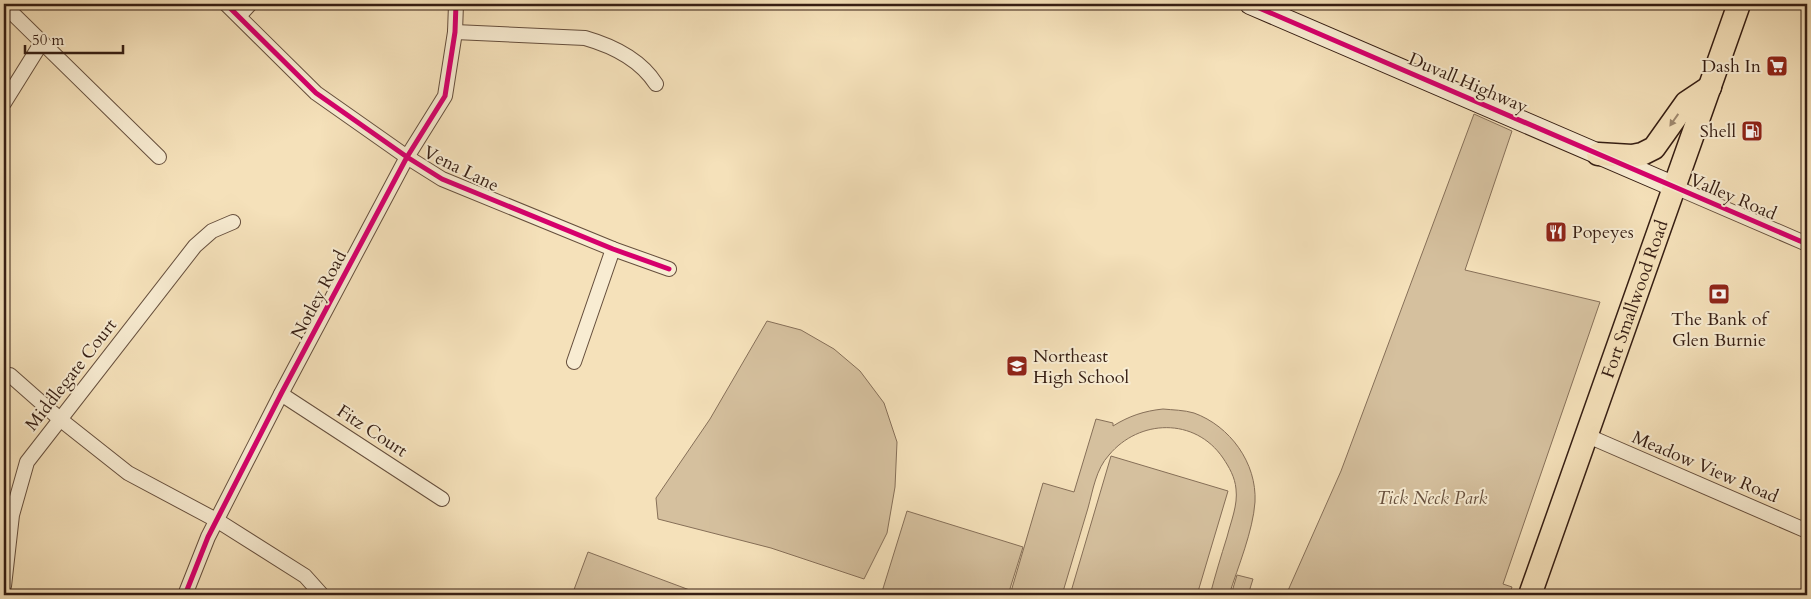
<svg xmlns="http://www.w3.org/2000/svg" width="1811" height="599" font-family="Cardo,serif">
	<style>
		.green { fill: #d5c09e; stroke: #866f58 }
		.lines { fill: none; stroke-linecap: round; stroke-linejoin: round }
		.street-casing { stroke: #664f3d; stroke-width: 16 }
		.secondary-casing { stroke: #361e13; stroke-width: 22 }
		.primary-casing { stroke: #361e13; stroke-width: 25 }
		.street { stroke: #f8ecd2; stroke-width: 14 }
		.secondary { stroke: #f8ecd2; stroke-width: 20 }
		.primary { stroke: #f5e1ba; stroke-width: 22 }
		.cycleway-casing { stroke: #f8ecd2; stroke-width: 8 }
		.cycleway { stroke: #d6006c; stroke-width: 5 }
		.oneway { fill: #9f896f }
		.labels { text-anchor: middle; dominant-baseline: central; stroke-width: 4; stroke-linejoin: round; paint-order: stroke }
		.poi-label { font-size: 18px; fill: #361e13; stroke: #f8ecd2; text-anchor: end }
		.street-label { font-size: 18px; fill: #361e13; stroke: #f8ecd2 }
		.park-label { font-size: 18px; font-style: italic; fill: #664f3d; stroke: #f8ecd2 }
	</style>
	<rect width="100%" height="100%" fill="#f5e1ba"/>
	<filter id="stains"><feTurbulence type="fractalNoise" baseFrequency=".004" numOctaves="4"/><feColorMatrix values="0 0 0 0 .2 0 0 0 0 .09 0 0 0 0 .02 0 0 0 .5 -.17"/></filter>
	<radialGradient id="worn" r=".72"><stop offset=".6" stop-color="#630" stop-opacity="0"/><stop offset="1" stop-color="#630" stop-opacity=".3"/></radialGradient>
	<g class="green">
		<path d="M1474,114L1512,131L1465,270L1600,302L1503,584L1512,587L1509,595H1286L1341,471Z"/>
		<path d="M767,321L801,330L834,349L860,371L884,403L897,442L895,487L887,533L864,579L771,548L658,519L656,498L710,419Z"/>
		<path d="M1163,409C1173,410 1184,410 1194,413C1230,426 1257,463 1255,502C1253,531 1238,567 1229,595H1210C1215,576 1221,556 1227,537C1231,521 1238,505 1236,489C1235,477 1229,467 1223,458C1195,417 1139,419 1109,455C1096,469 1093,490 1088,508C1079,537 1071,566 1062,595H1010L1043,483L1074,492L1096,419L1113,423V426C1129,416 1144,411 1163,409Z"/>
		<path d="M1111,456L1228,491L1197,595H1070Z"/>
		<path d="M907,511L1023,547L1008,595H881Z"/>
		<path d="M588,552L703,595H572Z"/>
		<path d="M1237,575L1253,579L1248,595H1231Z"/>
	</g>
	<g class="lines">
		<g class="street-casing">
			<g id="street">
				<path d="M226,4L316,93L407,157L442,179L613,249L669,269"/>
				<path d="M4,5L159,157"/>
				<path d="M239,16L250,4"/>
				<path d="M455,32L585,38C613,46 640,59 656,84"/>
				<path d="M4,103L42,42"/>
				<path d="M1675,187L1807,244"/>
				<path d="M574,362L613,249"/>
				<path d="M10,375L61,420L128,473L218,521L305,576L322,595"/>
				<path d="M281,394L442,499"/>
				<path d="M1588,436L1807,531"/>
				<path d="M4,586L12,515L27,462L195,246L212,231L233,222"/>
				<path d="M185,595L208,537L281,394L407,157L445,96L455,32L456,4"/>
			</g>
		</g>
		<g class="secondary-casing">
			<path id="secondary" d="M1250,4L1675,187"/>
		</g>
		<g class="primary-casing">
			<g id="primary">
				<path d="M1598,154L1632,156L1642,154L1654,148L1686,103L1710,87"/>
				<path id="s1" d="M1530,595L1739,4"/>
			</g>
		</g>
		<use href="#street" class="street"/>
		<use href="#secondary" class="secondary"/>
		<use href="#primary" class="primary"/>
		<g class="cycleway-casing">
			<g id="cycleway">
				<path d="M226,4L316,93L407,157L442,179L613,249L669,269"/>
				<path d="M1250,4L1807,244"/>
				<path d="M185,595L208,537L281,394L407,157L445,96L455,32L456,4"/>
			</g>
		</g>
		<use href="#cycleway" class="cycleway"/>
	</g>
	<defs><path id="oneway-solid" d="M-6-.8H1V-3.2L6.5 0L1 3.2V.8H-6Z" transform="scale(1.25)"/></defs>
	<use class="oneway" href="#oneway-solid" transform="translate(1674 120) rotate(125)"/>
	<defs>
		<g id="supermarket-square" transform="scale(1.125)"><rect x="-9" y="-9" width="18" height="18" rx="4" fill="#8f2418" stroke="#f8ecd2"/><path d="M-6-5.5h2.5l.6 2H6L4.5 2H-2.5L-4.4-4H-6ZM-1.5 3.2a1.3 1.3 0 1 0 .1 0ZM3 3.2a1.3 1.3 0 1 0 .1 0Z" fill="#fff"/></g>
		<g id="fuel-square" transform="scale(1.125)"><rect x="-9" y="-9" width="18" height="18" rx="4" fill="#8f2418" stroke="#f8ecd2"/><path d="M-5.5-6h7V0h2V4h1.3V-2.5L3-4.5l.8-.8L6-3V5H2.5V1h-1V6h-7ZM-4.2-4.7v3.2H.2V-4.7Z" fill="#fff"/></g>
		<g id="restaurant-square" transform="scale(1.125)"><rect x="-9" y="-9" width="18" height="18" rx="4" fill="#8f2418" stroke="#f8ecd2"/><path d="M-5-6h1v4h1v-4h1v4h1v-4h1v5L-1.5 .5V6h-2V.5L-5-1ZM5-6V6H3V1.5H1.5Q1.5-4 5-6Z" fill="#fff"/></g>
		<g id="bank-square" transform="scale(1.125)"><rect x="-9" y="-9" width="18" height="18" rx="4" fill="#8f2418" stroke="#f8ecd2"/><path d="M-6-4H6V4H-6ZM0-2.3a2.3 2.3 0 1 0 0 4.6a2.3 2.3 0 1 0 0-4.6Z" fill="#fff"/></g>
		<g id="school-square" transform="scale(1.125)"><rect x="-9" y="-9" width="18" height="18" rx="4" fill="#8f2418" stroke="#f8ecd2"/><path d="M0-5L7-2L0 1L-7-2ZM-4 1L0 2.5L4 1V4Q0 6-4 4Z" fill="#fff"/></g>
	</defs>
	<g fill-rule="evenodd">
		<use href="#supermarket-square" x="1777" y="66"/>
		<use href="#fuel-square" x="1752" y="131"/>
		<use href="#restaurant-square" x="1556" y="232"/>
		<use href="#bank-square" x="1719" y="294"/>
		<use href="#school-square" x="1017" y="366"/>
	</g>
	<g class="labels">
		<g class="poi-label">
			<text x="1761" y="66">Dash In</text>
			<text x="1736" y="131">Shell</text>
			<text x="1572" y="232" text-anchor="start">Popeyes</text>
			<text x="1719" y="319" text-anchor="middle">The Bank of<tspan x="1719" dy="21">Glen Burnie</tspan></text>
			<text x="1033" y="356" text-anchor="start">Northeast<tspan x="1033" dy="21">High School</tspan></text>
		</g>
		<g class="street-label">
			<text transform="translate(1468 83) rotate(23)">Duvall Highway</text>
			<text transform="translate(461 169) rotate(26)">Vena Lane</text>
			<text transform="translate(1733 197) rotate(23)">Valley Road</text>
			<text transform="translate(319 295) rotate(-62)">Notley Road</text>
			<text stroke="none"><textPath href="#s1" startOffset="314">Fort Smallwood Road</textPath></text>
			<text transform="translate(71 375) rotate(-52)">Middlegate Court</text>
			<text transform="translate(372 431) rotate(33)">Fitz Court</text>
			<text transform="translate(1705 467) rotate(23)">Meadow View Road</text>
		</g>
		<g class="park-label">
			<text x="1432" y="498">Tick Neck Park</text>
		</g>
	</g>
	<rect width="1811" height="599" fill="none" stroke="#f5e1ba" stroke-width="20"/>
	<rect x="5" y="5" width="1801" height="589" fill="none" stroke="#361e13" stroke-width="2.5"/>
	<rect x="10" y="10" width="1791" height="579" fill="none" stroke="#361e13"/>
	<path d="M25 45v8h98v-8" fill="none" stroke="#361e13" stroke-width="2.5"/>
	<text x="32" y="45" font-size="15" fill="#361e13" stroke="#f8ecd2" stroke-width="4" paint-order="stroke">50 m</text>
	<rect width="100%" height="100%" filter="url(#stains)"/>
	<rect width="100%" height="100%" fill="url(#worn)"/>
</svg>
